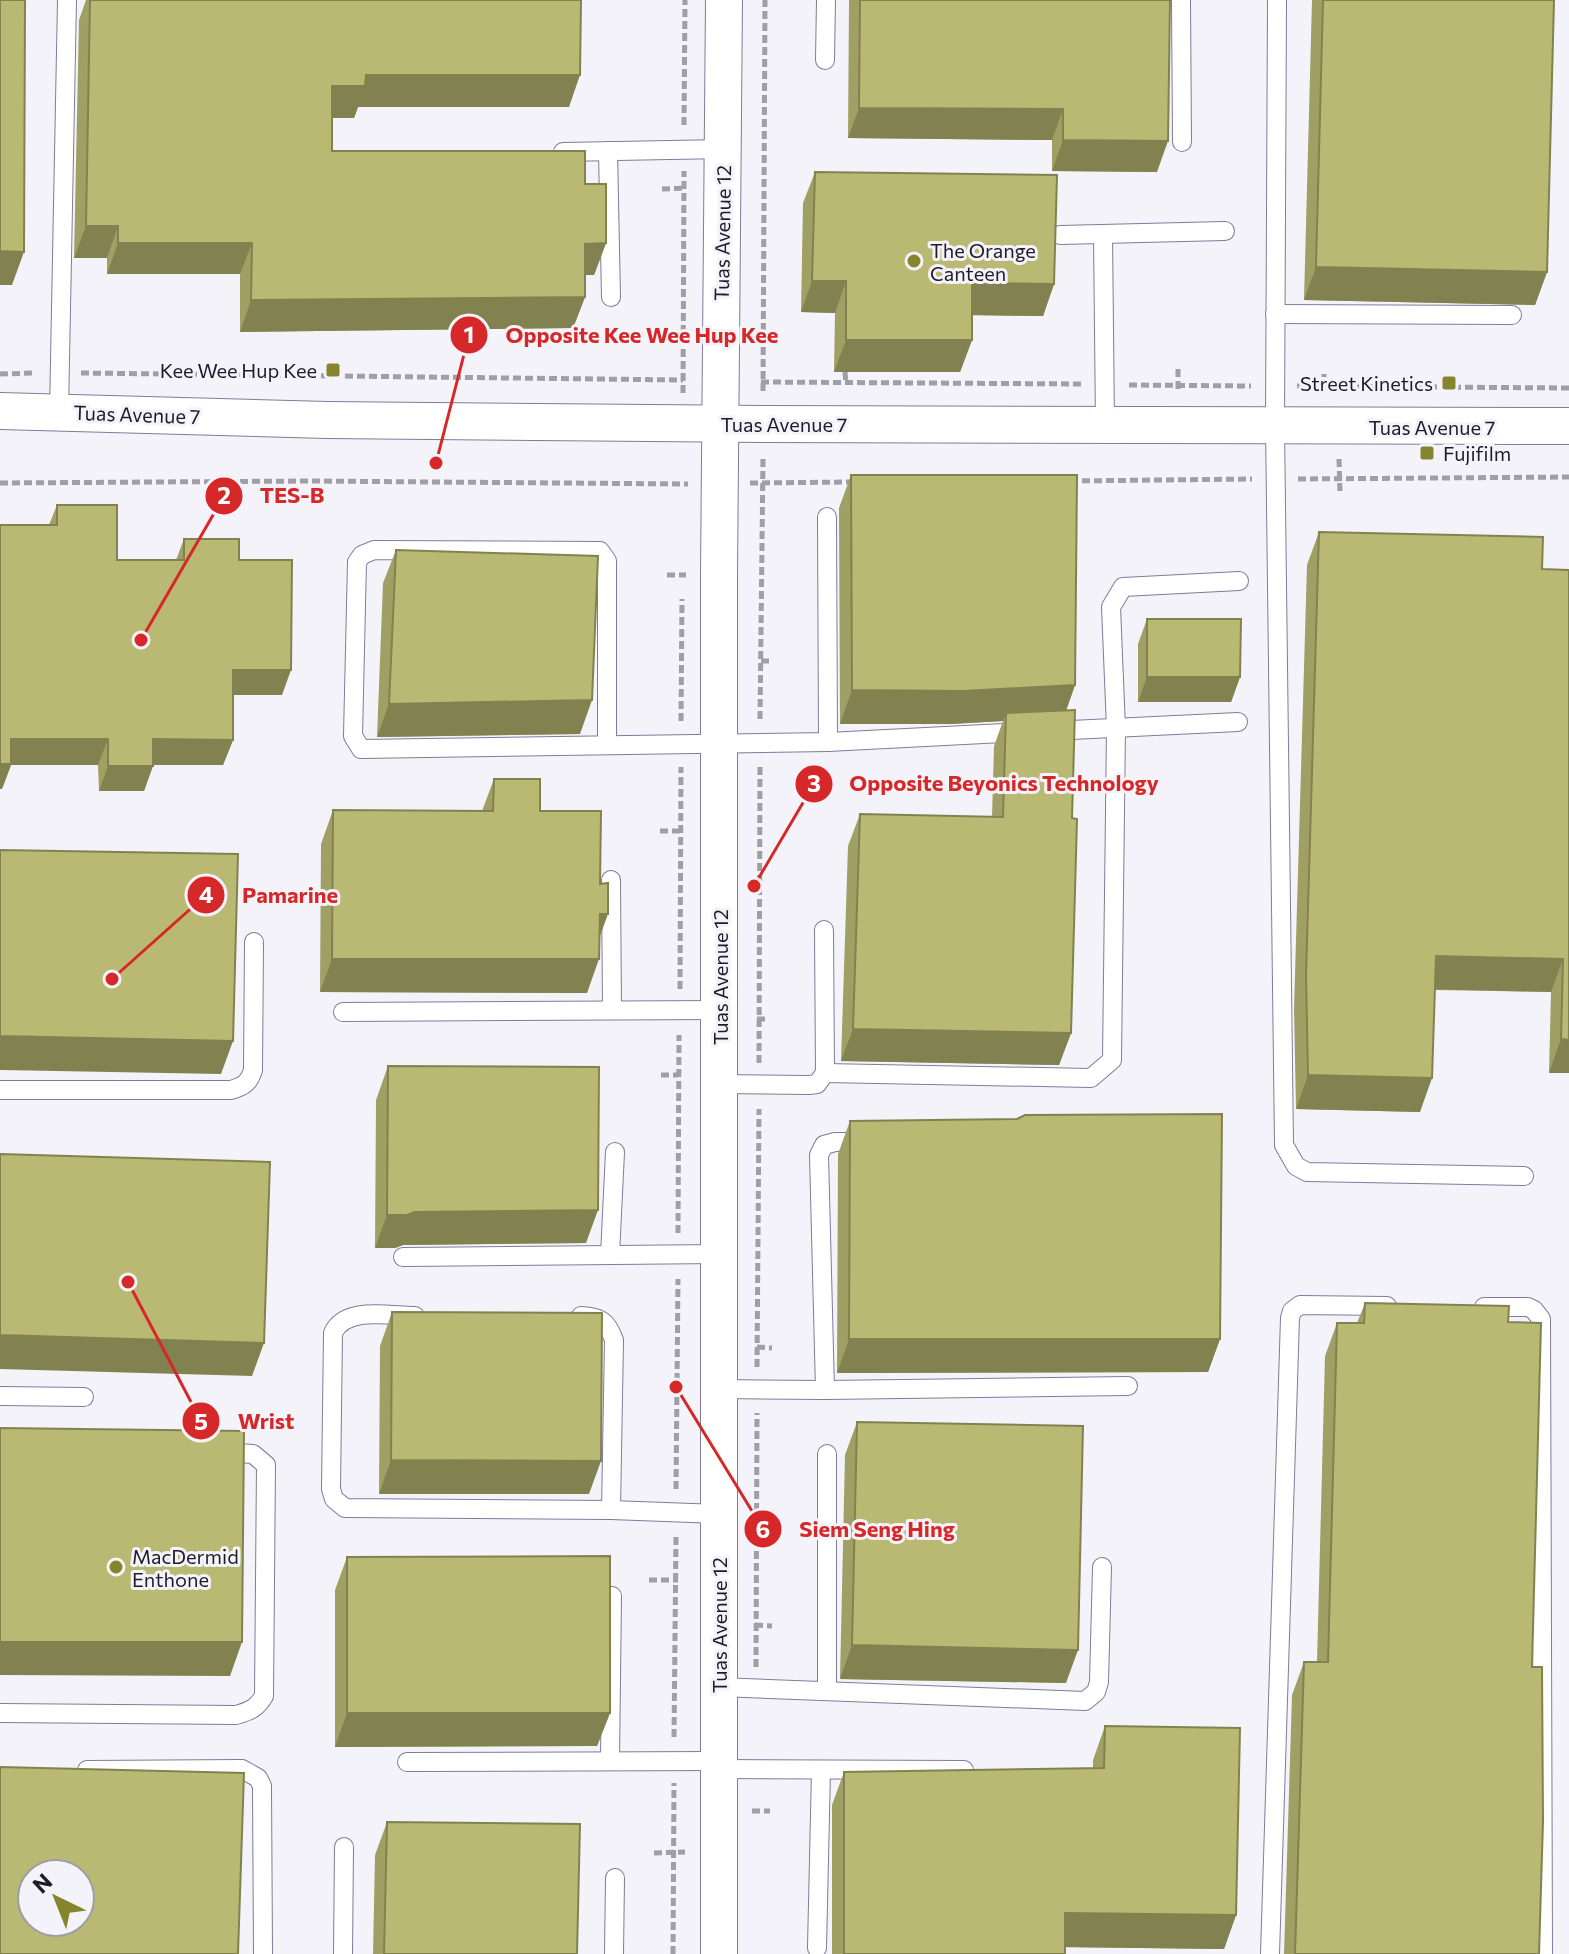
<svg xmlns="http://www.w3.org/2000/svg" width="1569" height="1954" font-family="Commissioner,sans-serif">
	<style>
		.lines { fill: none; stroke-linecap: round; stroke-linejoin: round }
		.lane-casing { stroke: #807b9a; stroke-width: 20 }
		.street-casing { stroke: #807b9a; stroke-width: 38 }
		.path { stroke: #a09ea7; stroke-width: 5; stroke-dasharray: 8 4; stroke-linecap: butt }
		.lane { stroke: #fff; stroke-width: 18 }
		.street { stroke: #fff; stroke-width: 36 }
		.wall { fill: #a09f64 }
		.shaded-wall { fill: #828251 }
		.building { fill: #bab974; stroke: #828251; stroke-width: 2; fill-rule: evenodd }
		.poi-dot { fill: #86842d; stroke: #f4f3fa; stroke-width: 3 }
		.labels { text-anchor: middle; dominant-baseline: central; stroke-width: 6; stroke-linejoin: round; paint-order: stroke }
		.street-label { font-size: 20px; fill: #1e1c28; stroke: #f4f3fa }
		.poi-label { font-size: 20px; fill: #1e1c28; stroke: #f4f3fa; text-anchor: start }
		.leader { fill: none; stroke: #d62828; stroke-width: 3 }
		.callout-dot { fill: #d62828; stroke: #f4f3fa; stroke-width: 3 }
		.mark-label { font-size: 24px; text-anchor: middle; font-weight: bold; fill: #fff }
		.callout-label { font-size: 22px; text-anchor: middle; font-weight: bold; fill: #d62828; stroke: #f4f3fa; stroke-width: 6; stroke-linejoin: round; paint-order: stroke }
	</style>
	<rect width="100%" height="100%" fill="#f4f3fa"/>
	<g class="lines">
		<g class="lane-casing">
			<g id="lane">
				<path d="M1181,0L1182,142"/>
				<path d="M1277,0L1275,425L1284,1145L1296,1166L1307,1172L1524,1176"/>
				<path d="M825,60L826,0"/>
				<path d="M608,151L611,297"/>
				<path d="M563,152L723,149"/>
				<path d="M1103,234L1105,425"/>
				<path d="M1060,235L1225,231"/>
				<path d="M1275,314L1512,315"/>
				<path d="M59,412L67,0"/>
				<path d="M827,517L828,742"/>
				<path d="M1050,731L1238,722"/>
				<path d="M607,744V561L600,551L374,550L362,555L357,562L353,736L361,749L828,742L1021,732"/>
				<path d="M611,880L612,1010"/>
				<path d="M343,1012L720,1010"/>
				<path d="M825,1073L1091,1078L1112,1060L1116,728L1111,607L1123,587L1239,581"/>
				<path d="M719,1084L809,1085L817,1084L825,1073L824,930"/>
				<path d="M0,1090H231C244,1086 249,1083 253,1070L254,942"/>
				<path d="M610,1255L615,1152"/>
				<path d="M403,1257L719,1254"/>
				<path d="M1484,1307H1528L1534,1310L1541,1319L1543,1954"/>
				<path d="M415,1316C389,1316 345,1306 333,1333L331,1489L334,1499L345,1508L611,1510L719,1514"/>
				<path d="M581,1316C601,1317 607,1321 614,1340L611,1510"/>
				<path d="M719,1389L825,1390L1128,1386"/>
				<path d="M825,1390L819,1155L824,1145L835,1142H867"/>
				<path d="M0,1396L84,1397"/>
				<path d="M719,1687L1085,1701L1096,1692L1099,1682L1102,1567"/>
				<path d="M827,1690V1454"/>
				<path d="M0,1713L236,1715C250,1711 257,1708 264,1696L266,1465L253,1454L223,1452"/>
				<path d="M610,1761L612,1596"/>
				<path d="M407,1762L719,1761"/>
				<path d="M719,1769L964,1770"/>
				<path d="M87,1770L242,1769L258,1778L262,1786L263,1954"/>
				<path d="M817,1948L821,1770"/>
				<path d="M343,1954L344,1847"/>
				<path d="M614,1954L615,1878"/>
				<path d="M1270,1954L1290,1318L1292,1311L1300,1305L1387,1306"/>
			</g>
		</g>
		<g class="street-casing">
			<g id="street">
				<path d="M0,411L327,420L763,424L1569,426"/>
				<path d="M719,1954V575L724,0"/>
			</g>
		</g>
		<g class="path">
			<path d="M684,125L685,0"/>
			<path d="M662,189L685,188"/>
			<path d="M845,372L846,384"/>
			<path d="M81,373L683,380"/>
			<path d="M0,374L35,373"/>
			<path d="M761,382L1083,384"/>
			<path d="M1129,385L1251,386"/>
			<path d="M1297,386L1569,388"/>
			<path d="M1178,389V366"/>
			<path d="M1324,389V374"/>
			<path d="M763,391L765,0"/>
			<path d="M683,393L684,171"/>
			<path d="M1339,459L1340,493"/>
			<path d="M1298,479L1569,477"/>
			<path d="M1070,481L1252,479"/>
			<path d="M0,483L309,481L688,484"/>
			<path d="M750,483L852,482"/>
			<path d="M667,575H686"/>
			<path d="M761,661H772"/>
			<path d="M760,719L763,457"/>
			<path d="M681,721L682,599"/>
			<path d="M660,831H682"/>
			<path d="M680,989L681,767"/>
			<path d="M757,1019H769"/>
			<path d="M759,1063L760,765"/>
			<path d="M661,1075H678"/>
			<path d="M678,1233L679,1035"/>
			<path d="M757,1347L772,1348"/>
			<path d="M757,1367L759,1109"/>
			<path d="M676,1489L678,1279"/>
			<path d="M649,1580H678"/>
			<path d="M755,1625L772,1626"/>
			<path d="M756,1667L757,1413"/>
			<path d="M674,1737L676,1535"/>
			<path d="M752,1811H770"/>
			<path d="M654,1853L685,1852"/>
			<path d="M673,1954L674,1783"/>
		</g>
		<use href="#lane" class="lane"/>
		<use href="#street" class="street"/>
	</g>
	<g class="wall">
		<path d="M86,0H581L569,107H358L354,118H332V151L585,184L606,243L594,275H585V297L573,328L240,332V274H107V258H74L79,20Z"/>
		<path d="M849,0H1170L1157,172L1052,171V140L848,138Z"/>
		<path d="M1312,0H1554L1547,272L1535,305L1304,300Z"/>
		<path d="M815,172L1054,284L1043,316L972,315V340L960,372H834L835,313L801,312L803,203Z"/>
		<path d="M851,475L1075,685L1066,711L1072,818L1071,1033L1059,1065L841,1061L848,846L860,814L992,817L994,746L1003,721L951,724H840L839,508Z"/>
		<path d="M57,505L117,560H176L184,539L239,560L282,695H233V740L223,765H153L144,791H99L98,765H11L2,789L49,525Z"/>
		<path d="M1319,532L1542,569L1569,1073H1549L1551,992L1435,990L1420,1112L1296,1109L1294,1009L1307,565Z"/>
		<path d="M396,550L580,734L377,737L383,583Z"/>
		<path d="M1147,619L1240,677L1231,702H1138V644Z"/>
		<path d="M494,779L540,811L600,936L587,993L320,992L321,844L333,810L482,811Z"/>
		<path d="M388,1066L586,1243L403,1245L395,1248H375L376,1100Z"/>
		<path d="M850,1121L1220,1339L1208,1372L837,1373L838,1154Z"/>
		<path d="M1365,1303L1508,1322L1532,1667L1539,1954H1284L1292,1695L1304,1662H1317L1325,1356L1337,1323H1357Z"/>
		<path d="M392,1312L589,1494H379L380,1346Z"/>
		<path d="M857,1422L1066,1683L840,1679L845,1455Z"/>
		<path d="M347,1557L610,1713L597,1746L335,1747V1590Z"/>
		<path d="M1105,1726L1236,1915L1224,1949L1065,1947V1954H832V1805L844,1772L1093,1768V1760Z"/>
		<path d="M387,1822L577,1954H373L375,1855Z"/>
	</g>
	<g class="shaded-wall">
		<path d="M366,75H580L569,107H358L354,118H321L332,86Z"/>
		<path d="M859,108L1063,109L1052,140L848,138Z"/>
		<path d="M1063,140L1168,141L1157,172L1052,171Z"/>
		<path d="M86,226H118L107,258H74Z"/>
		<path d="M118,243H252L240,274H107Z"/>
		<path d="M606,243L594,275H573L585,244Z"/>
		<path d="M0,251L24,252L12,285H0Z"/>
		<path d="M1316,267L1547,272L1535,305L1304,300Z"/>
		<path d="M812,281H846L835,313L801,312Z"/>
		<path d="M972,283L1054,284L1043,316L960,315Z"/>
		<path d="M585,297L573,328L240,332L251,300Z"/>
		<path d="M846,340H972L960,372H834Z"/>
		<path d="M233,670H291L282,695H224Z"/>
		<path d="M1147,677H1240L1231,702H1138Z"/>
		<path d="M1075,685L1063,719L1006,713L1003,721L951,724H840L852,690Z"/>
		<path d="M592,700L580,734L377,737L389,704Z"/>
		<path d="M11,739H108L98,765H11L2,789H0V764Z"/>
		<path d="M153,739L233,740L223,765H144Z"/>
		<path d="M108,766H153L144,791H99Z"/>
		<path d="M600,914H608L596,947Z"/>
		<path d="M1436,956L1563,959L1551,992L1424,989Z"/>
		<path d="M332,959H599L587,993L320,992Z"/>
		<path d="M853,1029L1071,1033L1059,1065L841,1061Z"/>
		<path d="M0,1036L233,1041L221,1074L0,1070Z"/>
		<path d="M1561,1039L1569,1040V1073H1549Z"/>
		<path d="M1308,1075L1432,1078L1420,1112L1296,1109Z"/>
		<path d="M598,1210L586,1243L403,1245L395,1248H375L387,1215L415,1212Z"/>
		<path d="M0,1335L264,1343L252,1376L0,1369Z"/>
		<path d="M849,1339H1220L1208,1372L837,1373Z"/>
		<path d="M391,1460L601,1461L589,1494H379Z"/>
		<path d="M0,1642H242L230,1676L0,1675Z"/>
		<path d="M852,1645L1078,1650L1066,1683L840,1679Z"/>
		<path d="M347,1713H610L597,1746L335,1747Z"/>
		<path d="M1065,1913L1236,1915L1224,1949L1053,1947Z"/>
	</g>
	<g class="building">
		<path d="M0,0H25L24,252L0,251Z"/>
		<path d="M90,0H581L580,75H366L365,86H332V151H585V184H606V243L585,244V297L251,300L252,243H118V226H86Z"/>
		<path d="M860,0H1170L1168,141L1063,140V109L859,108Z"/>
		<path d="M1323,0H1554L1547,272L1316,267Z"/>
		<path d="M815,172L1057,175L1054,284L972,283V340H846V281H812Z"/>
		<path d="M851,475H1077L1075,685L963,691L852,690Z"/>
		<path d="M57,505H117V560H184V539H239V560H292L291,670H233V740L153,739V766H108V739H11V764H0V525H57Z"/>
		<path d="M1319,532L1543,537L1542,569L1569,570V1040L1561,1039L1563,959L1436,956L1432,1078L1308,1075L1306,976Z"/>
		<path d="M396,550L598,556L592,700L389,704Z"/>
		<path d="M1147,619H1241L1240,677H1147Z"/>
		<path d="M1075,710L1072,818L1077,819L1071,1033L853,1029L860,814L1003,817L1006,713Z"/>
		<path d="M494,779H540V811H601L600,884L608,883V914H600L599,959H332L333,810L493,811Z"/>
		<path d="M0,850L238,854L233,1041L0,1036Z"/>
		<path d="M388,1066L599,1067L598,1210L415,1212L407,1215H387Z"/>
		<path d="M1222,1114L1220,1339H849L850,1121L1017,1119L1025,1115Z"/>
		<path d="M0,1154L270,1162L264,1343L0,1335Z"/>
		<path d="M1365,1303L1509,1306L1508,1322L1541,1323L1532,1667H1542L1543,1821L1539,1954H1295L1304,1662H1328L1337,1323H1364Z"/>
		<path d="M392,1312L602,1313L601,1461L391,1460Z"/>
		<path d="M857,1422L1083,1426L1078,1650L852,1645Z"/>
		<path d="M0,1428L244,1431L242,1642H0Z"/>
		<path d="M610,1556V1713H347V1557Z"/>
		<path d="M1105,1726L1240,1728L1236,1915L1065,1913V1954H844V1772L1104,1768Z"/>
		<path d="M0,1767L244,1773L238,1954H0ZM32,1874H80V1922H32Z"/>
		<path d="M387,1822L580,1824L577,1954H384Z"/>
	</g>
	<g class="poi-dot">
		<circle cx="914" cy="261" r="8"/>
		<rect x="325" y="362" width="16" height="16" rx="4"/>
		<rect x="1441" y="375" width="16" height="16" rx="4"/>
		<rect x="1419" y="445" width="16" height="16" rx="4"/>
		<circle cx="116" cy="1567" r="8"/>
	</g>
	<g class="labels">
		<g class="street-label">
			<text transform="translate(722 233) rotate(-89)">Tuas Avenue 12</text>
			<text transform="translate(137 414) rotate(2)">Tuas Avenue 7</text>
			<text x="784" y="424">Tuas Avenue 7</text>
			<text x="1432" y="427">Tuas Avenue 7</text>
			<text transform="translate(720 977) rotate(-90)">Tuas Avenue 12</text>
			<text transform="translate(719 1625) rotate(-90)">Tuas Avenue 12</text>
		</g>
		<g class="poi-label">
			<text x="930" y="250">The Orange<tspan x="930" dy="23">Canteen</tspan></text>
			<text x="317" y="370" text-anchor="end">Kee Wee Hup Kee</text>
			<text x="1433" y="383" text-anchor="end">Street Kinetics</text>
			<text x="1443" y="453">Fujifilm</text>
			<text x="132" y="1556">MacDermid<tspan x="132" dy="23">Enthone</tspan></text>
		</g>
	</g>
	<path class="leader" d="M436 463L469 335M141 640L224 496M754 886L814 784M112 979L206 895M128 1282L201 1421M676 1387L763 1529"/>
	<g class="callout-dot">
		<circle cx="436" cy="463" r="8"/>
		<circle cx="141" cy="640" r="8"/>
		<circle cx="754" cy="886" r="8"/>
		<circle cx="112" cy="979" r="8"/>
		<circle cx="128" cy="1282" r="8"/>
		<circle cx="676" cy="1387" r="8"/>
		<circle cx="469" cy="335" r="20"/>
		<circle cx="224" cy="496" r="20"/>
		<circle cx="814" cy="784" r="20"/>
		<circle cx="206" cy="895" r="20"/>
		<circle cx="201" cy="1421" r="20"/>
		<circle cx="763" cy="1529" r="20"/>
	</g>
	<g class="mark-label">
		<text x="469" y="343">1</text>
		<text x="224" y="504">2</text>
		<text x="814" y="792">3</text>
		<text x="206" y="903">4</text>
		<text x="201" y="1430">5</text>
		<text x="763" y="1538">6</text>
	</g>
	<g class="callout-label">
		<text x="642" y="343">Opposite Kee Wee Hup Kee</text>
		<text x="292" y="503">TES-B</text>
		<text x="1004" y="791">Opposite Beyonics Technology</text>
		<text x="290" y="903">Pamarine</text>
		<text x="266" y="1429">Wrist</text>
		<text x="877" y="1537">Siem Seng Hing</text>
	</g>
	<g transform="translate(56 1898) rotate(317)"><circle r="38" fill="#f4f3fa" stroke="#9e9da6" stroke-width="2"/>
	<path d="M0-6L14 30L0 20L-14 30Z" fill="#86842d"/>
	<text y="-12" font-size="22" font-weight="bold" text-anchor="middle" fill="#1e1c28">N</text>
	</g>
</svg>
